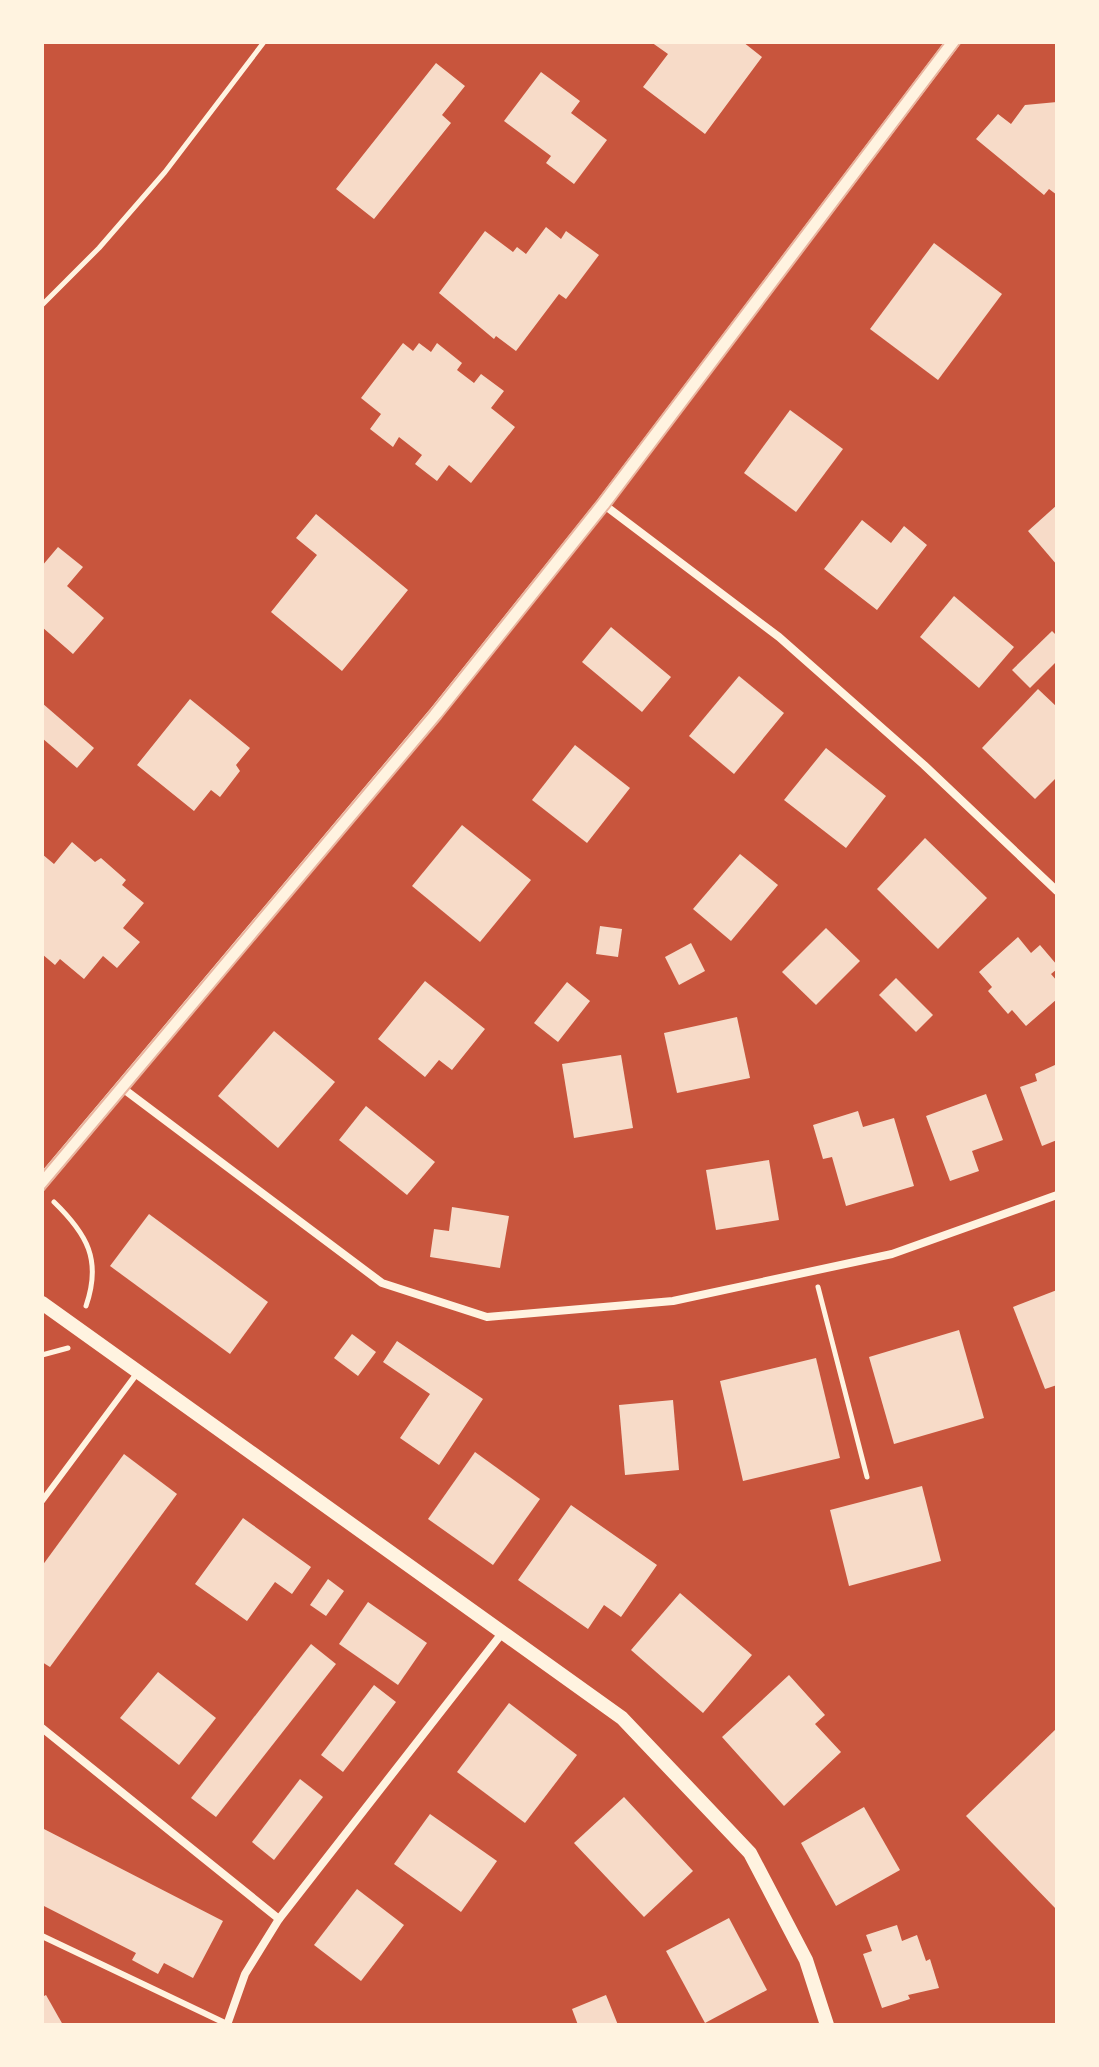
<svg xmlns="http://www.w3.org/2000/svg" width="1099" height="2067" font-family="'DejaVu Sans',sans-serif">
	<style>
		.building { fill: #f7dbc8 }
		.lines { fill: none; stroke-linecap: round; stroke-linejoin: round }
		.path { stroke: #fff3e0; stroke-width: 5 }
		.service { stroke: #fff3e0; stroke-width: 6 }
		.minor { stroke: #fff3e0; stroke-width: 8 }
		.tertiary { stroke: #fff3e0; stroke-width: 14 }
		.tram { stroke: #e9b49f; stroke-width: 2 }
	</style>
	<rect width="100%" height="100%" fill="#c8553d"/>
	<g class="building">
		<path d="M651,42H743L762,57L705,134L643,87L668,54Z"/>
		<path d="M436,63L465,86L442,115L451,123L374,219L336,189Z"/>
		<path d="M541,72L580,101L571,113L607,140L574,184L546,163L551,156L504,121Z"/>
		<path d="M1057,102V195L1049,189L1044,195L976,139L998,114L1011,124L1025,105Z"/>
		<path d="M546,227L561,239L566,231L599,255L566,299L559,294L516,351L496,336L494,339L439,293L485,231L513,252L517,247L526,254Z"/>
		<path d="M934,243L1002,294L938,380L870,329Z"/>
		<path d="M403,343L413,351L419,343L431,352L437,343L462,363L457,370L474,383L481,374L504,391L491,408L515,427L471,483L449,465L437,481L415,464L422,455L399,437L393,447L370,429L381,414L361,398Z"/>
		<path d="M790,410L843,449L796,512L744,473Z"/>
		<path d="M1057,505V565L1028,531Z"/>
		<path d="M316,514L408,590L342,671L271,612L317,555L296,538Z"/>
		<path d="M862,520L891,543L904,526L927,545L877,610L824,569Z"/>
		<path d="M58,547L83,567L67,586L104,618L73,654L42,627V566Z"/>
		<path d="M954,596L1014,647L979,688L920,637Z"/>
		<path d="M611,627L671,677L642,712L582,662Z"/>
		<path d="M1052,631L1057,636V661L1030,688L1012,670Z"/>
		<path d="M739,676L784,713L734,774L689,736Z"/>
		<path d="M1038,689L1057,707V777L1035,799L982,748Z"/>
		<path d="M190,699L250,748L236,765L240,771L220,797L211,790L194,811L137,765Z"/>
		<path d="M42,703L94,748L77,768L42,738Z"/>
		<path d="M575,745L630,788L587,843L532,800Z"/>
		<path d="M826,748L886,796L846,848L784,800Z"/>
		<path d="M462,825L531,880L480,942L412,886Z"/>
		<path d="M925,838L987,898L938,949L877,889Z"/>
		<path d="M72,842L95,862L101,858L126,880L122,885L144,903L123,928L140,942L117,968L103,956L84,979L60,959L55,965L42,954V854L54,864Z"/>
		<path d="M740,854L778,885L731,941L693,909Z"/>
		<path d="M600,926L622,929L618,957L596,954Z"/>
		<path d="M826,928L860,961L816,1005L782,972Z"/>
		<path d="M1018,937L1031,953L1040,945L1057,965V969L1051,974L1057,981V999L1026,1026L1012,1010L1008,1014L988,991L992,987L979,972Z"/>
		<path d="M691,943L705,971L679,985L665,957Z"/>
		<path d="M896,978L933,1015L916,1032L879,995Z"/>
		<path d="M425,981L485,1029L452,1070L439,1060L425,1077L378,1039Z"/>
		<path d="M567,982L590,1001L558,1042L534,1023Z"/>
		<path d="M737,1017L750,1078L677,1093L664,1033Z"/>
		<path d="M274,1031L335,1082L278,1148L218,1096Z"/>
		<path d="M621,1055L633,1128L574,1138L562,1064Z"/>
		<path d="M1055,1065L1057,1140L1042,1146L1020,1087L1037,1081L1035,1074Z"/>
		<path d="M986,1094L1003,1140L972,1151L979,1171L950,1181L926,1116Z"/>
		<path d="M366,1106L435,1162L407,1195L339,1140Z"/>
		<path d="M858,1111L863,1127L894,1118L914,1186L846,1206L832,1157L823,1159L813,1125Z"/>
		<path d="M769,1160L779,1220L716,1230L706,1170Z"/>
		<path d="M452,1207L509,1216L500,1268L430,1257L434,1229L449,1231Z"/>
		<path d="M149,1214L268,1302L230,1354L110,1266Z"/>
		<path d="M1057,1290V1385L1045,1389L1013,1307Z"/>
		<path d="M959,1330L984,1418L894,1444L869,1357Z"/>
		<path d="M352,1334L376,1352L358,1376L334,1358Z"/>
		<path d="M397,1341L483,1399L439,1465L400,1438L430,1394L383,1362Z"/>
		<path d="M816,1358L840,1458L743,1481L720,1381Z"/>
		<path d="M673,1400L679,1470L625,1475L619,1405Z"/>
		<path d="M475,1452L540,1499L493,1565L428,1519Z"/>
		<path d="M124,1454L177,1494L50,1667L42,1662V1566Z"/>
		<path d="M922,1486L941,1561L849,1586L830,1510Z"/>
		<path d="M571,1505L657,1565L621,1617L604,1605L588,1629L518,1580Z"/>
		<path d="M243,1518L311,1567L292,1594L275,1582L247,1621L195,1584Z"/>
		<path d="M328,1579L344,1591L326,1616L310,1605Z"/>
		<path d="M680,1593L752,1655L703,1713L631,1650Z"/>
		<path d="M368,1602L427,1643L398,1685L339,1644Z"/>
		<path d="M311,1644L336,1664L216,1817L191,1798Z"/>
		<path d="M158,1672L216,1718L179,1765L120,1718Z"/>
		<path d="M789,1675L825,1715L815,1724L841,1752L784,1806L722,1737Z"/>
		<path d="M374,1685L396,1702L343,1772L321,1755Z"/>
		<path d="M509,1703L577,1755L525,1823L457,1772Z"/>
		<path d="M1057,1728V1910L966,1816Z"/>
		<path d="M300,1779L323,1797L274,1860L252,1842Z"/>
		<path d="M624,1797L693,1871L644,1917L574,1843Z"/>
		<path d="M864,1807L900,1870L836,1906L801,1843Z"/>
		<path d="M430,1814L497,1861L461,1912L394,1864Z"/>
		<path d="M42,1828L223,1921L193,1978L164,1963L158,1974L132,1960L136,1953L42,1905Z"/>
		<path d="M357,1889L404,1925L361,1981L314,1945Z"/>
		<path d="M729,1918L767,1990L705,2023L666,1951Z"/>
		<path d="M897,1925L902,1941L917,1935L926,1961L930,1959L939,1988L908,1995L910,1999L882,2008L863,1954L872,1951L866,1935Z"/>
		<path d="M46,1995L63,2025H42V1997Z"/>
		<path d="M606,1995L618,2025H578L572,2009Z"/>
	</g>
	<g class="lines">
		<g class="path">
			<path d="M42,305L99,248L165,172L264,42"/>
			<path d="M54,1202C87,1234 102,1260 86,1306"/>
			<path d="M818,1287L867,1477"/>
			<path d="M42,1355L68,1348"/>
		</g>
		<g class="service">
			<path d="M42,1501L138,1372"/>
			<path d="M42,1936L227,2024"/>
		</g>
		<g class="minor">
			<path d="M603,504L779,637L924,765L1057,891"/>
			<path d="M121,1087L382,1283L487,1317L673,1301L892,1254L1057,1195"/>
			<path d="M42,1728L279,1919"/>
			<path d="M227,2025L245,1974L279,1919L503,1632"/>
		</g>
		<g class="tertiary">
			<path d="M42,1182L435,714L603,504L953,42"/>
			<path d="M42,1303L622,1718L750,1853L806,1960L827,2025"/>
		</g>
		<g class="tram">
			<path d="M42,1173L430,711L598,500L945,42"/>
			<path d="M42,1192L441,718L609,508L961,42"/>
		</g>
	</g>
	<rect width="1099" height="2067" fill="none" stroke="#fff3e0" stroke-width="88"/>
</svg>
